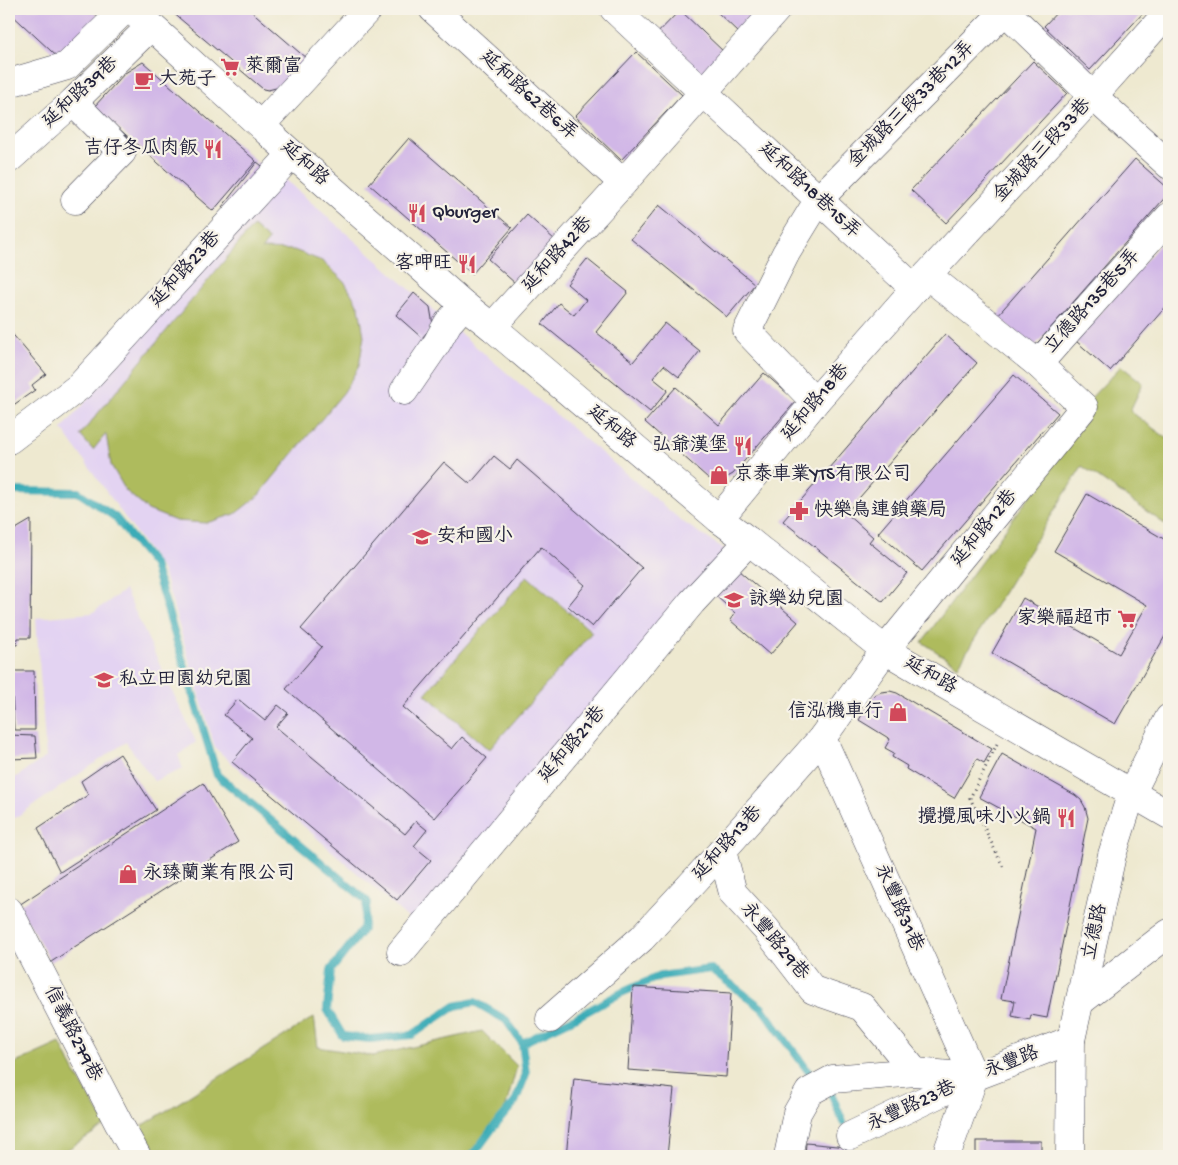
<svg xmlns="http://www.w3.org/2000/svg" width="1178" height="1165" font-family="'Gochi Hand','LXGW WenKai TC',sans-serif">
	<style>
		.built { fill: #e3d3f2 }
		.green { fill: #aebb5d; stroke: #686e4c }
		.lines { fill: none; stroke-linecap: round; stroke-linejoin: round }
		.stream { stroke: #3bacb7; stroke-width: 8 }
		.building { fill: #d1b7e7 }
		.minor-casing { stroke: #414051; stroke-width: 29 }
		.path { stroke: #414051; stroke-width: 3; stroke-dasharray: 1 4; stroke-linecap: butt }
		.minor { stroke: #fff; stroke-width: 28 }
		.labels { text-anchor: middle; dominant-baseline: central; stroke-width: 4.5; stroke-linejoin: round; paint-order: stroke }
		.poi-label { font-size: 19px; fill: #22223b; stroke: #f7f3e8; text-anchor: start }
		.street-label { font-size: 19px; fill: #22223b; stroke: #f7f3e8 }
	</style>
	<rect width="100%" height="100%" fill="#f7f3e8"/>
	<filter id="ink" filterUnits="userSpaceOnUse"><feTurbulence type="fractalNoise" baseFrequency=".02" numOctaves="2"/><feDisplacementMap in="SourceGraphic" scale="10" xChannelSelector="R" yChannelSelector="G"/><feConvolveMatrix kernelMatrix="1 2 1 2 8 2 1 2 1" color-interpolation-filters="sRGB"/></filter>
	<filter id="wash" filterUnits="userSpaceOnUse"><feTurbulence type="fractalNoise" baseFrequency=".0096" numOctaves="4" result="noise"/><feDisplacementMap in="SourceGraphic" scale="20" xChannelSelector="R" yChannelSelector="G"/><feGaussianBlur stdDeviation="1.12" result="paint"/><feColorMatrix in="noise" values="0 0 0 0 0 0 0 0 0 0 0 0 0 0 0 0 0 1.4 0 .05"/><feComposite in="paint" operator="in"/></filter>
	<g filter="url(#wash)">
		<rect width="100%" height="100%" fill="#eee9d0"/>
		<g class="built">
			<path d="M280,175L448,323L683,522L727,551L413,925L408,918L215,748L163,571L62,429Z"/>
			<path d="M125,590L196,742L178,755L183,769L154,781L126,742L9,822V782L46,757L36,618L92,613Z"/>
		</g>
		<g class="green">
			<path d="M253,226L269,240L261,250L264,249L294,250L322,261L344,281L359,307L364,336L359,366L344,392L258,496L235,514L206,523L176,521L148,510L126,491L111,465L106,434L93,450L80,435Z"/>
			<path d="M1121,366L1143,383L1130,411L1169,440V527L1082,466L958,666L922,642L1094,409L1089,400Z"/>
			<path d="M527,576L592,632L489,750L425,694Z"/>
			<path d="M314,1017L318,1047L373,1056L482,1031L517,1066L505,1110L474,1156H158L142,1126Z"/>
			<path d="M60,1043L74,1071L106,1125L57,1156H9V1066Z"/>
		</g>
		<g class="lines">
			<g class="stream">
				<path d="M9,491L78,492L115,517L154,565L217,775L367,901L363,929L331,970L327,1009L343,1036L370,1039L412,1035L455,1006L475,1002L506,1020L522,1043L526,1074L515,1102L492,1129L472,1156"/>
				<path d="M522,1043L575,1018L621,993L660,976L711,969L762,1008L811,1075L817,1081"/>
				<path d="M826,1089L831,1093L843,1122"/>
			</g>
		</g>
		<g id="blocks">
			<g class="building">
				<path d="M9,9H90L101,19L64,63L9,12Z"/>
				<path d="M175,9H249L307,59L276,88L268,90L263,89L172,12Z"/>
				<path d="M714,9H763L740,34Z"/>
				<path d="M1060,9H1142L1145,11L1090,70L1044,26Z"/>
				<path d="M680,10L725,53L695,85L650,41Z"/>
				<path d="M636,52L682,95L621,160L575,116Z"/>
				<path d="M1033,61L1067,93L946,223L911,190Z"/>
				<path d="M143,62L256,161L213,211L94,107L125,73Z"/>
				<path d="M409,138L512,228L472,274L369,184Z"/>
				<path d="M1135,159L1169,189V193L1033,348L997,316Z"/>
				<path d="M257,162L266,169L231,214L222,207Z"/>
				<path d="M659,205L755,284L727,317L631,239Z"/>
				<path d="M527,215L555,240L516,284L488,259Z"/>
				<path d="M1169,234V303L1110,371L1076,341Z"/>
				<path d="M587,259L628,292L596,332L633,362L665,323L700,351L679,377L664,365L653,378L668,390L650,412L542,324L559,303L574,315L586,300L567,284Z"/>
				<path d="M414,293L430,307L433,325L422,338L396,315Z"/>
				<path d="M9,330L46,374L32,385L35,390L12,406L9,403Z"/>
				<path d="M945,334L977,363L846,513L873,537L869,542L907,573L883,602L783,521Z"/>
				<path d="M764,373L796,401L733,474L724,479H716L708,478L645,422L676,387L719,425Z"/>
				<path d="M1014,375L1058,413L922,571L878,533Z"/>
				<path d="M494,456L510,469L517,460L642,568L592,627L568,606L585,585L541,547L403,707L452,749L462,737L487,758L435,818L286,689L322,647L301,629L444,462L470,484Z"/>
				<path d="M1087,494L1169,542V629L1115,724L992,653L1023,598L1119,654L1147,605L1054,551Z"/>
				<path d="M31,520L30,638H18L17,645L9,644V533Z"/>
				<path d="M738,570L798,622L770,655L730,620L735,613L716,596Z"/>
				<path d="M11,671H34L35,730H14Z"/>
				<path d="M890,691L897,693L992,749L984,763L977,759L954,798L906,769L907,766L892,757L894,753L885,748L890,739L859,720L873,696L881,692Z"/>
				<path d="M238,699L265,721L278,705L288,713L276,727L405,834L416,821L427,830L414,846L431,860L397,900L232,762L252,738L224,715Z"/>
				<path d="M9,735L35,736L37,758L9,759Z"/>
				<path d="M120,754L156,810L60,872L38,828L88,795L81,781Z"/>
				<path d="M1002,754L1075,795L1081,800L1085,807L1088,818L1047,1018L1031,1015L1030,1020L1012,1016L1015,1001L1001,999L1036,828L979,797Z"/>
				<path d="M203,783L238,842L51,962L19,905Z"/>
				<path d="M633,987L731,993L726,1077L628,1070Z"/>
				<path d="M574,1078L674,1089L667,1156H566Z"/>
				<rect x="976" y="1141" width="65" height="15"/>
				<path d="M806,1143L847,1147L846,1156H805Z"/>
			</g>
		</g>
	</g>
	<g filter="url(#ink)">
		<use href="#blocks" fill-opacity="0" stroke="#414051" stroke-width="1"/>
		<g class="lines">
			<g class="minor-casing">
				<g id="minor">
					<path d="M130,9L151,26L292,154L464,305L492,327L719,519L749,541L885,650L1169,815"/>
					<path d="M433,9L623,183"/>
					<path d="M614,9L703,92L915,289"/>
					<path d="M1003,9L1093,96L1169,165"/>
					<path d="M9,83L67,66L125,9"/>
					<path d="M73,102L122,152L75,200"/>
					<path d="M261,125L368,9"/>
					<path d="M9,159L73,102L151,26"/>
					<path d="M492,327L623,183L777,9"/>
					<path d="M1038,364L1169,217"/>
					<path d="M404,391L437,343L448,323L464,305"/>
					<path d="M815,402L747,331L786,253L819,199L1005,11"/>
					<path d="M9,440L80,386L292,154"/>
					<path d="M719,519L815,402L927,275L1093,96L1169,11"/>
					<path d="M822,738L974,1077"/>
					<path d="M722,851L733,893L766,929L813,990L862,1007L915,1072"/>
					<path d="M9,911L119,1124L137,1156"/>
					<path d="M401,952L692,602L749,541"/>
					<path d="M1081,1001L1169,933"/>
					<path d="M550,1019L642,938L722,851L822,738L885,650L1084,407L1038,364L927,275"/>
					<path d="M850,1136L974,1077L1071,1040"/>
					<path d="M788,1156L797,1113L809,1092L833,1079L915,1072L973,1077"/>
					<path d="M946,1156L974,1077"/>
					<path d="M1070,1156L1071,1040L1112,855L1132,792L1169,718"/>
				</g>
			</g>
			<path class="path" d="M997,744L970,798L1003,867"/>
			<use href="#minor" class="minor"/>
		</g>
	</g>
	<defs>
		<g id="supermarket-bare" transform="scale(1.5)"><path d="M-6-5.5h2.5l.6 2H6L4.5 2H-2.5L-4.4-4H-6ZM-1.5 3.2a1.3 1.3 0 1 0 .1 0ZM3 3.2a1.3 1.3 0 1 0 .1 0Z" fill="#d1495b" stroke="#f7f3e8" stroke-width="2.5" paint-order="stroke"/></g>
		<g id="cafe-bare" transform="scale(1.5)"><path d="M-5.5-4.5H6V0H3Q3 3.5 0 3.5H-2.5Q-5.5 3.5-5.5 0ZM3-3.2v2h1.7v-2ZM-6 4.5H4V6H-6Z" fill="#d1495b" stroke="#f7f3e8" stroke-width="2.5" paint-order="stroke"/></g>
		<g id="restaurant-bare" transform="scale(1.5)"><path d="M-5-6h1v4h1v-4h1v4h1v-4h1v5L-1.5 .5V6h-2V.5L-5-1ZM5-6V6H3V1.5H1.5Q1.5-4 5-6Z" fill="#d1495b" stroke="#f7f3e8" stroke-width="2.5" paint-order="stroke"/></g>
		<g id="shop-bare" transform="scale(1.5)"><path d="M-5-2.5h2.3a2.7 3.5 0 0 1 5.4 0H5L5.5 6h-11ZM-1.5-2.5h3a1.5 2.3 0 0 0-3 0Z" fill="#d1495b" stroke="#f7f3e8" stroke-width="2.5" paint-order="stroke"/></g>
		<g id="pharmacy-bare" transform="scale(1.5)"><path d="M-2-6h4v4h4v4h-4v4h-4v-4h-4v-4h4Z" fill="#d1495b" stroke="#f7f3e8" stroke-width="2.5" paint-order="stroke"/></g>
		<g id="school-bare" transform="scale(1.5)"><path d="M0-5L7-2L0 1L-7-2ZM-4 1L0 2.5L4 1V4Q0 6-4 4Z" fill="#d1495b" stroke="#f7f3e8" stroke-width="2.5" paint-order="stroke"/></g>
	</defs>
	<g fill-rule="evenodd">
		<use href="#supermarket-bare" x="230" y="67"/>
		<use href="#cafe-bare" x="144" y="80"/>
		<use href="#restaurant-bare" x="213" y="149"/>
		<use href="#restaurant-bare" x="417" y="213"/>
		<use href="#restaurant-bare" x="467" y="264"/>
		<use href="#restaurant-bare" x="743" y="446"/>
		<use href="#shop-bare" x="719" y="475"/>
		<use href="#pharmacy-bare" x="799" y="511"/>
		<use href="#school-bare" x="422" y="537"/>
		<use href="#school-bare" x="734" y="600"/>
		<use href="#supermarket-bare" x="1127" y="619"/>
		<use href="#school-bare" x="104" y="680"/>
		<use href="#shop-bare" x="898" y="712"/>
		<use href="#restaurant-bare" x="1066" y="818"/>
		<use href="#shop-bare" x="128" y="874"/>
	</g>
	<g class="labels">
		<g class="poi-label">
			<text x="245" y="67">萊爾富</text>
			<text x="159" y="80">大苑子</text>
			<text x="198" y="149" text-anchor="end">吉仔冬瓜肉飯</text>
			<text x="432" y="213">Qburger</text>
			<text x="452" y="264" text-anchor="end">客呷旺</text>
			<text x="728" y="446" text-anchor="end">弘爺漢堡</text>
			<text x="734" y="475">京泰車業YTS有限公司</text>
			<text x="814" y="511">快樂鳥連鎖藥局</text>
			<text x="437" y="537">安和國小</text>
			<text x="749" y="600">詠樂幼兒園</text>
			<text x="1112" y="619" text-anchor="end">家樂福超市</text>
			<text x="119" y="680">私立田園幼兒園</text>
			<text x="883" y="712" text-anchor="end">信泓機車行</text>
			<text x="1051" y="818" text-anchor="end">攪攪風味小火鍋</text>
			<text x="143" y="874">永臻蘭業有限公司</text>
		</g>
		<g class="street-label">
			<text transform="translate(81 93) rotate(-43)">延和路39巷</text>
			<text transform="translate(528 96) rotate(42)">延和路62巷6弄</text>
			<text transform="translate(912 105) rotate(-45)">金城路三段33巷12弄</text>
			<text transform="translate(1043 151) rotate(-47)">金城路三段33巷</text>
			<text transform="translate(304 164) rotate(42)">延和路</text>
			<text transform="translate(809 191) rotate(43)">延和路18巷15弄</text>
			<text transform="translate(558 255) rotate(-48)">延和路42巷</text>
			<text transform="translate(186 270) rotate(-48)">延和路23巷</text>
			<text transform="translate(1093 302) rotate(-48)">立德路135巷5弄</text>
			<text transform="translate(816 403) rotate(-50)">延和路18巷</text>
			<text transform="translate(611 428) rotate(40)">延和路</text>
			<text transform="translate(985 529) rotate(-51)">延和路12巷</text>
			<text transform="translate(930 676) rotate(30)">延和路</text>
			<text transform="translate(573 745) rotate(-50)">延和路21巷</text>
			<text transform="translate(728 844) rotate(-48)">延和路13巷</text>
			<text transform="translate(898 908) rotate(66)">永豐路31巷</text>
			<text transform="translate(1096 932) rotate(-78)">立德路</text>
			<text transform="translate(774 942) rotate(50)">永豐路29巷</text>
			<text transform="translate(72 1034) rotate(63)">信義路279巷</text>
			<text transform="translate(1012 1063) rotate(-21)">永豐路</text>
			<text transform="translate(912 1107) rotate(-25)">永豐路23巷</text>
		</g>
	</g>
	<rect width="1178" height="1165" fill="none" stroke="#f7f3e8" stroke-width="30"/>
</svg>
